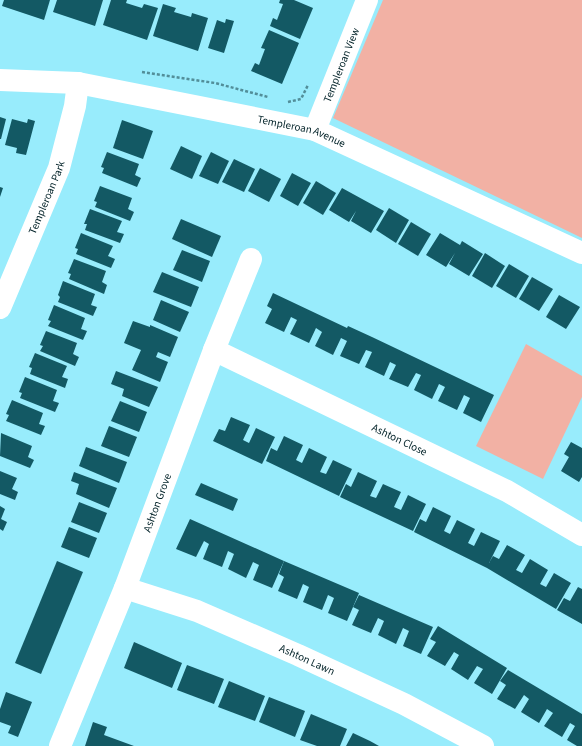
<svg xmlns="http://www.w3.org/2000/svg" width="582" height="746" font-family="'Source Sans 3',sans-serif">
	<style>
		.green { fill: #f2b1a4 }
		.building { fill: #135964 }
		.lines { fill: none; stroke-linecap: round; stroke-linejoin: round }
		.path { stroke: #528e99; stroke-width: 2.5; stroke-dasharray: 3 2; stroke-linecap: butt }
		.minor { stroke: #fff; stroke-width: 22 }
		.labels { text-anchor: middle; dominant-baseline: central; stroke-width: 4; stroke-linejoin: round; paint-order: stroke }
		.street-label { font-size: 11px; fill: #002127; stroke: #98ecfc }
	</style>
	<rect width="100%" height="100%" fill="#98ecfc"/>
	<g class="green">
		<path d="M383,0H582V238L333,118Z"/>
		<path d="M526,344L582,376V397L543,479L476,446Z"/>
	</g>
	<g class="building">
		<path d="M4,0H50L44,20L2,6Z"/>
		<path d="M57,0H103L95,26L53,12Z"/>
		<path d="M111,0H127L126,3L142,8L144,4L158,8L147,40L103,25Z"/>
		<path d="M280,0H294L313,8L300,39L270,26L273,18L277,20L283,4L279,3Z"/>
		<path d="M163,4L176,8L174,12L191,17L192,13L208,18L198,51L153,36Z"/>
		<path d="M226,19L234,21L224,53L208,48L217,20L225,23Z"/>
		<path d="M269,30L299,43L282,84L251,71L255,63L259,65L265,49L261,48Z"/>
		<path d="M0,117L6,119L1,139H0Z"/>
		<path d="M12,119L27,123L28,119L35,121L26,155L16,153L17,148L5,145Z"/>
		<path d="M122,120L153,131L143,159L113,148Z"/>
		<path d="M181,146L202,156L192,179L170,169Z"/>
		<path d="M107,152L139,164L135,175L141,178L137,187L102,173L104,168L101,167Z"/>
		<path d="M211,152L229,161L218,184L199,176Z"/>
		<path d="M234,159L255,169L244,192L222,182Z"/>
		<path d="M260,168L281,179L269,202L248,191Z"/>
		<path d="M292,173L311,183L298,206L280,196Z"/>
		<path d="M316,181L336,193L323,215L303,203Z"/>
		<path d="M100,186L132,198L128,209L134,212L130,221L95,207L97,202L94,201Z"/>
		<path d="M0,187L3,188L0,197Z"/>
		<path d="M342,188L384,211L371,233L351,221L356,211L349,222L329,210Z"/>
		<path d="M389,208L409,220L396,243L376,230Z"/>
		<path d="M90,209L122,221L117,232L124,234L120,243L85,230L87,224H84Z"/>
		<path d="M181,219L221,236L212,257L172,239Z"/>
		<path d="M411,222L431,234L418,256L398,244Z"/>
		<path d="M81,233L113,246L108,256L115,259L111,268L76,254L78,249L75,248Z"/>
		<path d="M440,233L460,245L462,241L483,254L469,276L449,264L455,253L446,267L426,255Z"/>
		<path d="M182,250L210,261L202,282L173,270Z"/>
		<path d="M485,253L505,266L492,288L472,276Z"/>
		<path d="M74,259L106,271L102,282L107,285L104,294L69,279L71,274L68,273Z"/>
		<path d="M509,264L529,276L516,298L496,286Z"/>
		<path d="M162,272L199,287L191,307L153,292Z"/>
		<path d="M532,277L553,289L539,311L519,299Z"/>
		<path d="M63,281L95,294L91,305L97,307L93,316L58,302L60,297L58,295Z"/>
		<path d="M273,293L347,328L348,326L372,337L494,395L481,422L463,413L470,398L464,395L457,410L438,401L445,387L439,384L432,399L414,390L421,375L416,373L408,387L389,379L396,365L390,362L384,376L365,367L372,352L366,350L359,364L340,356L347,341L341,338L333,355L315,346L322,332L316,328L309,343L290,334L297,320L291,317L284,332L265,323L272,309L267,306Z"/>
		<path d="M559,295L580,307L566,329L546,317Z"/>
		<path d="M161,300L189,312L180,332L153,320Z"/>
		<path d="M54,305L85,318L81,329L87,331L83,340L48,326L51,321L48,320Z"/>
		<path d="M133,321L150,327V325L178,337L170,357L158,352L156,357L168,362L160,382L132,370L141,350L124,343Z"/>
		<path d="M46,331L77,343L73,354L79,357L75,366L40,351L43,346L40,345Z"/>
		<path d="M35,353L67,366L62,377L68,379L65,388L30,374L32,368L29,367Z"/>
		<path d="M116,371L158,387L149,407L122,396L124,389L111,384Z"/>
		<path d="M25,377L57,390L53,401L59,403L55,412L20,398L22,393L19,392Z"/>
		<path d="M12,400L43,413L39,424L45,426L41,435L6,421L9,415L6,414Z"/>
		<path d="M120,401L147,412L139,432L111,421Z"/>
		<path d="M231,417L250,425L243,440L249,443L256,428L275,437L262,464L213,441L219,429L225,431Z"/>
		<path d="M109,426L137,437L129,457L101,446Z"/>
		<path d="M1,433L32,446L28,457L34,460L30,468L0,456Z"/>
		<path d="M284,436L303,445L296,460L302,463L309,448L327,457L320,472L326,474L333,460L352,469L339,496L266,461L271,448L277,451Z"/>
		<path d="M571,442L582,448V477L579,482L561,471L569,457L564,454Z"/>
		<path d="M86,447L127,462L119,483L79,466Z"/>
		<path d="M0,471L17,478L12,489L18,492L15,500L0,494Z"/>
		<path d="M74,472L117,488L109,508L76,494L79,484L71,481Z"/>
		<path d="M358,472L377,481L370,496L376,498L383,484L401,492L394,507L401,510L408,495L426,504L413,531L340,497L346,484L351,487Z"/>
		<path d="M201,483L238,499L233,511L195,495Z"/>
		<path d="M79,502L107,513L99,533L71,522Z"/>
		<path d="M0,506L5,509L1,519L7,522L3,531L0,529Z"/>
		<path d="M433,507L451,516L444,531L450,534L457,520L475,529L468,543L474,546L481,532L500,541L489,563L493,556L499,559L507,545L525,555L516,570L522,573L530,559L548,570L540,584L546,587L554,573L571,583L556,609L487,568L414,532L420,519L426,522Z"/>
		<path d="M190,519L284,561L272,588L253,580L259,565L253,562L246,578L228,569L234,554L228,551L222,567L203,559L209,544L204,541L196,557L176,549Z"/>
		<path d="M69,527L97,538L89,558L61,547Z"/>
		<path d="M57,561L83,572L41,674L15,663Z"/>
		<path d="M284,561L359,593L347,621L328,613L334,598L328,595L322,610L303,602L309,587L303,584L297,599L278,591L284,577L279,574Z"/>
		<path d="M578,587L582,589V624L557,610L564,598L570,601Z"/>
		<path d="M359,595L433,627L421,654L403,646L409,631L403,628L396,644L378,635L384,621L378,618L371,633L352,625L359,610L353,607Z"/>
		<path d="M438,626L507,668L492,694L474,683L483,669L477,666L468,680L451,669L459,655L454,652L445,666L427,656L436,642L430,639Z"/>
		<path d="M134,642L182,663L172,688L124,668Z"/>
		<path d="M187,665L224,679L214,704L177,690Z"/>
		<path d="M508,670L582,714V746H577L567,740L575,726L570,723L562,737L544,726L553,713L547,709L539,723L521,712L529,699L524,695L515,709L497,699L506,685L500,681Z"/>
		<path d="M229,681L265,696L255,721L218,707Z"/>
		<path d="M6,692L32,702L18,737L8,733L11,726L0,722V709Z"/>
		<path d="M269,697L305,711L295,737L259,722Z"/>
		<path d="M311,714L347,729L340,746H317L300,740Z"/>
		<path d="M93,722L107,727L104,735L134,746H85Z"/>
		<path d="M353,733L370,741L379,746H346Z"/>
	</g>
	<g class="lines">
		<g class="path">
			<path d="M142,72L215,83L268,97"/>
			<path d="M288,102L301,99L308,85"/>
		</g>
		<g class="minor">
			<path id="s1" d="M0,80L78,83L315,130L582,253"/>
			<path id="s2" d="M315,130L367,0"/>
			<path id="s3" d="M0,308L59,168L75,106L78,83"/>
			<path id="s4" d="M214,350L507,491L582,535"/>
			<path id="s5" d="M125,588L197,611L298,655L404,704L483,746"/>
			<path id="s6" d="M60,746L125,588L214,350L251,259"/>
		</g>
	</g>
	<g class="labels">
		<g class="street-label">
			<text stroke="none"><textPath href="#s2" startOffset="70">Templeroan View</textPath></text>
			<text stroke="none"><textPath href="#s1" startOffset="307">Templeroan Avenue</textPath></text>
			<text stroke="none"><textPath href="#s3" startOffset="120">Templeroan Park</textPath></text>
			<text stroke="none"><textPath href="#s4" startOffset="206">Ashton Close</textPath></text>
			<text stroke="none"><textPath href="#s6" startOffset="262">Ashton Grove</textPath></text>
			<text stroke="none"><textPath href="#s5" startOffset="196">Ashton Lawn</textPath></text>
		</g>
	</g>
</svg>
